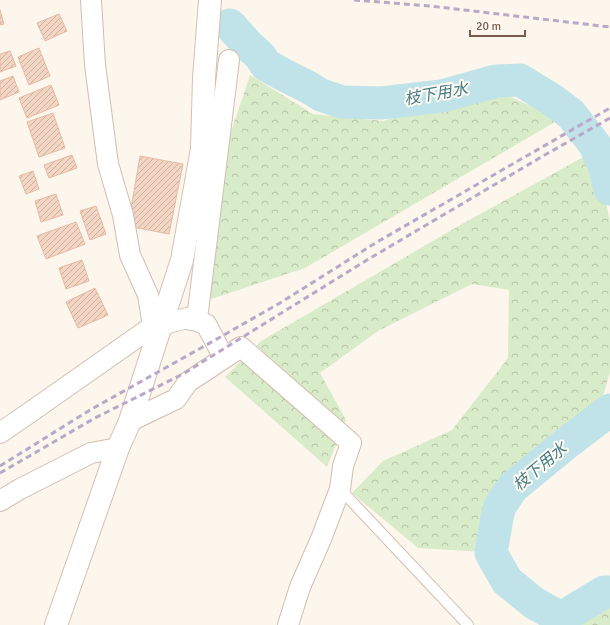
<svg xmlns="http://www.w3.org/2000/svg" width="610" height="625" font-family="Signika,'Noto Sans JP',sans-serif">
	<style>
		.forest { fill: url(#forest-crowns) }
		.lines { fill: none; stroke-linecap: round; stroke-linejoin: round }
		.river { stroke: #bfe3e8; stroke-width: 33 }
		.building { fill: url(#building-hatch); stroke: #e6bba3 }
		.lane-casing { stroke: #d1beb0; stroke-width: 12 }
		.street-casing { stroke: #d1beb0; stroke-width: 22 }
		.secondary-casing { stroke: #d6c0b0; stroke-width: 24 }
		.lane { stroke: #fff; stroke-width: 10 }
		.street { stroke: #fff; stroke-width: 20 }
		.secondary { stroke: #fff; stroke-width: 22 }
		.rail { stroke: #b9a8c9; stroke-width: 3; stroke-dasharray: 6 4; stroke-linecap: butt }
		.labels { text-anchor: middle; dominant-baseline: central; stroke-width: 4; stroke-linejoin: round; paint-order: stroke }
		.water-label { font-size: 16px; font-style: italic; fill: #437c86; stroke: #fffaf3 }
	</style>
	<defs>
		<pattern id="forest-crowns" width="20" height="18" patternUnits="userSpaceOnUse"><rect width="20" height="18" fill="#d8ecc9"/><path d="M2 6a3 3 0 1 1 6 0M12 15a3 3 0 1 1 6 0" fill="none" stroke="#b4c2a5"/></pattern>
		<pattern id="building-hatch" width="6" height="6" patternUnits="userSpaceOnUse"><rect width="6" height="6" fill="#f3d5c3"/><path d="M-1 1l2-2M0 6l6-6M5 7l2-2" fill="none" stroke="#cab0a1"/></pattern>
	</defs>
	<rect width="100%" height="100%" fill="#fdf6ec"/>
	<g class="forest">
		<path d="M250,75L313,114L383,121L491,88L560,119L305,268L202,302L230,135Z"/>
		<path d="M596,150L610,222V372L601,403L485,499L483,552L418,548L352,493L383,461L452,430L508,358L509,290L472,284L378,331L320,373L346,420L327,467L225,377L261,341L462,224Z"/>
		<path d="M610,595V625H539V617Z"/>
	</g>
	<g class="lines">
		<g class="river">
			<path d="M230,25L247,44L260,56L266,65L284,75L308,87L321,95L342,102L381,103L442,96L496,81L520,80L551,99L571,114L595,145L605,168L610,189"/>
			<path d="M610,410L563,446L513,487L500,506L497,518L491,553L507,581L534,603L561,618L604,592H610"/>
		</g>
	</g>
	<g class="building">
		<path d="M0,10L4,24L0,25Z"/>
		<path d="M59,14L67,31L45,41L37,23Z"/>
		<path d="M39,48L50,76L29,85L18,57Z"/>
		<path d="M10,51L16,66L0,72V54Z"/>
		<path d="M13,76L19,92L0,100V81Z"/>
		<path d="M51,85L59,105L27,118L19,98Z"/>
		<path d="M53,113L65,148L39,157L27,122Z"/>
		<path d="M72,155L77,168L49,178L44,165Z"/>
		<path d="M140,156L183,164L169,234L128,226Z"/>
		<path d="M33,171L39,189L26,194L19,176Z"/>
		<path d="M56,194L63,215L41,222L35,201Z"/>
		<path d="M96,206L106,234L90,240L80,211Z"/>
		<path d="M76,222L85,244L46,259L37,236Z"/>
		<path d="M82,260L89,281L66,289L59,268Z"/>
		<path d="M95,288L108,315L78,328L66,302Z"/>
	</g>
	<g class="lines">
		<g class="lane-casing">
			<path id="lane" d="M340,489L468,625"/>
		</g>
		<g class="street-casing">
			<g id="street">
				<path d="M91,0L95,65L108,164L123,215L130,255L148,295L153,326"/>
				<path d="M191,320L198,311L229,60"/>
				<path d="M130,421L176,399L188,382L241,347L351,443L343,466L340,489L321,539L300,587L288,625"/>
				<path d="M0,433L32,411L153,326L161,325L187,318L206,324L224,358"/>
				<path d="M0,501L20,489L91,453L118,448"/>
			</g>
		</g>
		<g class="secondary-casing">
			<path id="secondary" d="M56,625L118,448L130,421L182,260L202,149L204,78L210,0"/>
		</g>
		<use href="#lane" class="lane"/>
		<use href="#street" class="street"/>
		<use href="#secondary" class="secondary"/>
		<g class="rail">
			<path d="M354,0L430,6L610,27"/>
			<path d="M0,466L90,410L201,348L280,303L377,242L610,108"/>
			<path d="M0,473L95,418L183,374L367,260L543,156L610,118"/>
		</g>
	</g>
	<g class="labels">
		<g class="water-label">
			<text transform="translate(436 94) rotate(-10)">枝下用水</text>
			<text transform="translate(540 467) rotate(-40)">枝下用水</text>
		</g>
	</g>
	<path d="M470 30v6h55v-6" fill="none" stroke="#7a5c4d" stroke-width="2"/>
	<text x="476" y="30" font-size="12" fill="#7a5c4d" stroke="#fffaf3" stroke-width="3" paint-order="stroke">20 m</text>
</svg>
